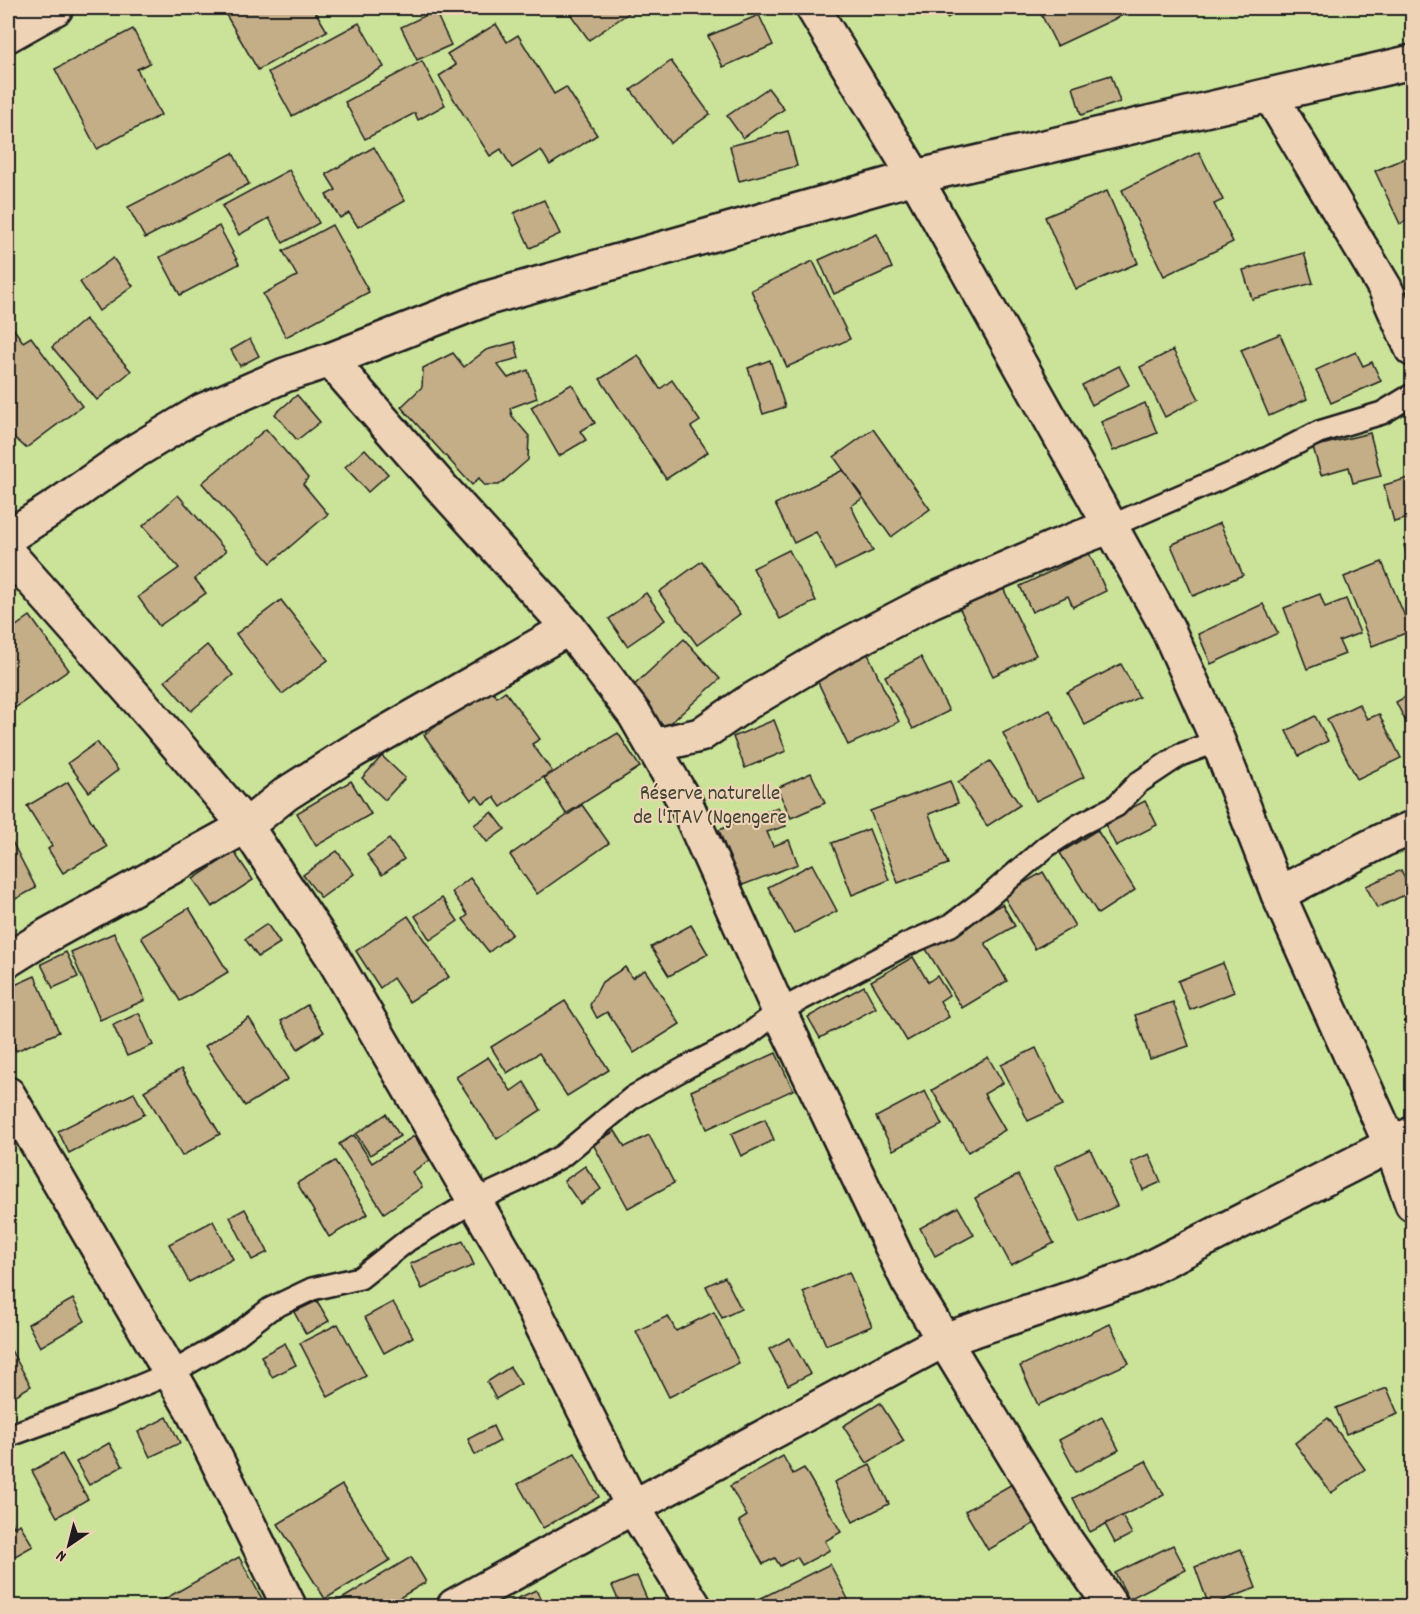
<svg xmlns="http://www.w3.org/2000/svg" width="1420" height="1614" font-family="Dekko,sans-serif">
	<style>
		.green { fill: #cae399; stroke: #73805a; stroke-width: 1.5 }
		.building { fill: #c3ae87; stroke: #1c1c1c; stroke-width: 1.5 }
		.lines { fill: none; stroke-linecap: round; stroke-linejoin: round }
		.lane-casing { stroke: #1c1c1c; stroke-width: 26 }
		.street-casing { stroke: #1c1c1c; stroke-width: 38 }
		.secondary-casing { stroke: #1c1c1c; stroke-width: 38 }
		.lane { stroke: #efd3b6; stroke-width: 21 }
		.street { stroke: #efd3b6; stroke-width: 33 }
		.secondary { stroke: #efd3b6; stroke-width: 33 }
		.labels { text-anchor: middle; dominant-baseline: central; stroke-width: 4.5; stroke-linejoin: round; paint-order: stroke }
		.park-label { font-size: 21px; fill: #3f4435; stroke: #efd3b6 }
	</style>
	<rect width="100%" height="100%" fill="#efd3b2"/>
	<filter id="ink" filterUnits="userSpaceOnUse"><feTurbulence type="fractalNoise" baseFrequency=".0167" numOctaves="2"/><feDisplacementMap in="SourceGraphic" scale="12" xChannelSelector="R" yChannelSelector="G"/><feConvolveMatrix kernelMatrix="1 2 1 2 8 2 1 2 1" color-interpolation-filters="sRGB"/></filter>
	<g filter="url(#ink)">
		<rect class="green" x="8" y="8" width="1404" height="1598"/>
		<g class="building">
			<path d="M222,8H322L315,11L327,31L258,70Z"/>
			<path d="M566,8H631L633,10L589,40Z"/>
			<path d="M941,8H965L947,18Z"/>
			<path d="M1038,8H1138L1057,46Z"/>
			<path d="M435,11L451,45L417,60L401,27Z"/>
			<path d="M759,15L773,45L723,67L708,36Z"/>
			<path d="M359,23L384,67L292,116L268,72Z"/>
			<path d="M496,24L507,42L518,35L554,94L566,87L597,135L550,165L541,150L512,168L501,149L490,156L439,76L456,65L447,54Z"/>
			<path d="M133,29L150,63L137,69L161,115L97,149L55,69Z"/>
			<path d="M422,61L445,105L418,120L415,113L365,139L345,102Z"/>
			<path d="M671,61L710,114L670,143L631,90Z"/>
			<path d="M1111,75L1120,102L1081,115L1073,87Z"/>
			<path d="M768,88L784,109L743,138L727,116Z"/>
			<path d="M8,113L13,129L8,131Z"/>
			<path d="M788,131L797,166L739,181L730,146Z"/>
			<path d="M374,147L405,201L358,227L349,213L340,218L326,195L336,190L326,174Z"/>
			<path d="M1199,152L1223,200L1214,204L1233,242L1164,276L1122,190Z"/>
			<path d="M233,153L249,184L145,238L128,207Z"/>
			<path d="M1412,155V198L1410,199L1412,205V218L1400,224L1375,171Z"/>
			<path d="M289,170L319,223L283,243L269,218L239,235L222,206Z"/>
			<path d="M1107,191L1138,263L1076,289L1045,217Z"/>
			<path d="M544,200L560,234L530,248L514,213Z"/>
			<path d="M332,225L369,292L286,337L263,294L297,276L283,251Z"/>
			<path d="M219,226L239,264L180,295L160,257Z"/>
			<path d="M877,234L892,268L834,294L819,260Z"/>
			<path d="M1304,253L1313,283L1252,299L1243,270Z"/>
			<path d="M113,258L133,286L99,311L80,282Z"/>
			<path d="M813,261L850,339L787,367L751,290Z"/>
			<path d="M85,319L131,371L97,400L52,347Z"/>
			<path d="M13,328L23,342L31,337L82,406L26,448L8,432V332Z"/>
			<path d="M1280,334L1307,399L1269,416L1241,350Z"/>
			<path d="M250,339L259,356L240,366L231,350Z"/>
			<path d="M515,342L519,358L497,364L508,378L528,370L537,398L510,408L512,416L529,436L528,460L499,485H484L479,478L472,485L401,407L422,387L423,368L453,353L464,367L486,350Z"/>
			<path d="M1173,350L1199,399L1165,417L1140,367Z"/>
			<path d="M1356,352L1363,366L1372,362L1381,381L1331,403L1316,370Z"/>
			<path d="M638,355L660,389L672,380L700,421L691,427L708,452L666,479L600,379Z"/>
			<path d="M770,360L785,407L763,414L748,368Z"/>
			<path d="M1119,366L1129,385L1092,405L1082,385Z"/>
			<path d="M572,384L595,423L580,431L586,440L559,456L531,407Z"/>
			<path d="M297,395L320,422L297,440L275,414Z"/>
			<path d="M1145,403L1157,433L1113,451L1101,422Z"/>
			<path d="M266,429L308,478L303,484L328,514L271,563L202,483Z"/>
			<path d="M873,429L930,509L891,537L834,457Z"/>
			<path d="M1370,433L1381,476L1353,483L1349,467L1321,475L1313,447Z"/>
			<path d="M365,449L388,474L368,492L345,467Z"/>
			<path d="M843,470L863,498L851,506L873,551L835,569L816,532L794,543L775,504Z"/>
			<path d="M1412,477V517L1394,522L1384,485Z"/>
			<path d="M178,495L226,551L195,579L206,593L159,626L138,597L179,568L143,526Z"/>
			<path d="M1220,523L1243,575L1193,596L1171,545Z"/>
			<path d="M1412,543V572L1404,545Z"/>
			<path d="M789,550L816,601L780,619L753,568Z"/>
			<path d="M1089,553L1106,591L1073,607L1068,596L1032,612L1020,586Z"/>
			<path d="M702,561L740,614L697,645L659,592Z"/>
			<path d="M1382,562L1411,631L1372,646L1344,577Z"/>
			<path d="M1001,584L1036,655L993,676L959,607Z"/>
			<path d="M646,593L665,620L627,646L609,619Z"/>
			<path d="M1320,594L1325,607L1346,599L1360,633L1339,641L1345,654L1307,669L1284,608Z"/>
			<path d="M281,600L328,660L282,694L236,634Z"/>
			<path d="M1263,604L1278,633L1211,664L1198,634Z"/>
			<path d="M30,616L69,670L9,712L8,632Z"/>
			<path d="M684,639L720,679L665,728L630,689Z"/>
			<path d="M207,645L233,675L191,711L165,681Z"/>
			<path d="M868,654L899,722L848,745L816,678Z"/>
			<path d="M921,657L949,711L913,729L885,676Z"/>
			<path d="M1121,664L1139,697L1085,725L1067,692Z"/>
			<path d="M490,688L497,697L505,691L540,739L532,744L552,771L501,807L494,797L483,804L477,796L471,800L424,735Z"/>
			<path d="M1412,693V734L1396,702Z"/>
			<path d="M1359,704L1367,719L1379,714L1401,758L1357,779L1327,719Z"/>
			<path d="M1050,710L1084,777L1036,801L1003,733Z"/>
			<path d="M1315,716L1328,741L1299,756L1286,731Z"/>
			<path d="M774,720L786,751L745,768L733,737Z"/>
			<path d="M618,733L640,767L566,814L544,778Z"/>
			<path d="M97,742L118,770L89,792L68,763Z"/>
			<path d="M382,756L405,778L385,800L362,778Z"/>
			<path d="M990,761L1020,805L987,826L958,782Z"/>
			<path d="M811,773L825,803L791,818L777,788Z"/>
			<path d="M351,781L371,814L316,846L297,813Z"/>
			<path d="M950,781L958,803L929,814L948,864L898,883L870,811Z"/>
			<path d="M68,782L107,847L63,873L48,849L52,846L27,806Z"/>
			<path d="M1145,801L1157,825L1116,846L1104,822Z"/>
			<path d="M582,805L609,843L537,894L510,855Z"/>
			<path d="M778,807L786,826L767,832L773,846L789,840L798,864L740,886L719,830Z"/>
			<path d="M492,812L505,829L487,842L474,825Z"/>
			<path d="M869,829L889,880L852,895L832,843Z"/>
			<path d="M1097,830L1135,890L1098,914L1060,853Z"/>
			<path d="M8,834L36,888L8,903Z"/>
			<path d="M389,839L404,859L382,875L367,855Z"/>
			<path d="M337,851L354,874L321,898L303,875Z"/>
			<path d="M234,852L253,880L212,907L193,879Z"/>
			<path d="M812,864L837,911L794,934L768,887Z"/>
			<path d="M1401,870L1411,892L1377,908L1366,886Z"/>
			<path d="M1043,872L1075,926L1035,949L1003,895Z"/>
			<path d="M470,878L512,934L489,952L463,919L468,915L452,892Z"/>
			<path d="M442,898L458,921L430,940L415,916Z"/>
			<path d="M1002,904L1015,926L985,943L1007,981L962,1008L926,949Z"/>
			<path d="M189,908L228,972L180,1001L141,937Z"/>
			<path d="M408,916L449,977L409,1002L393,978L380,988L356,951Z"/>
			<path d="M267,924L280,943L258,957L245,939Z"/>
			<path d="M691,925L708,954L669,976L651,947Z"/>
			<path d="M114,933L145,1000L100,1020L71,952Z"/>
			<path d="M66,952L78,977L53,988L41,964Z"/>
			<path d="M913,957L928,982L937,976L949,995L940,1001L949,1017L907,1041L871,981Z"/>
			<path d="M1223,963L1234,992L1190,1010L1178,981Z"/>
			<path d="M625,967L632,978L645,970L680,1024L634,1053L607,1012L597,1018L590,1005L602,982Z"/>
			<path d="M35,976L59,1032L16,1051L8,1032V988Z"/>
			<path d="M864,986L876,1008L820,1038L808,1017Z"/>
			<path d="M565,1001L609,1070L567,1096L539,1053L507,1073L491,1047Z"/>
			<path d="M1173,1002L1189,1046L1150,1059L1135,1015Z"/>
			<path d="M307,1005L324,1032L298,1049L281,1021Z"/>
			<path d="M139,1013L153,1045L127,1056L113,1025Z"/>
			<path d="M249,1018L288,1079L245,1106L205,1046Z"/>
			<path d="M1036,1048L1063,1105L1028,1121L1001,1065Z"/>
			<path d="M776,1053L793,1090L707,1129L691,1091Z"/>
			<path d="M488,1057L511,1091L524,1082L541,1110L497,1139L456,1077Z"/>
			<path d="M988,1057L1003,1083L984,1094L1005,1130L968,1152L932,1090Z"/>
			<path d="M181,1069L220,1134L182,1156L144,1091Z"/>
			<path d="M925,1091L942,1125L893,1150L876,1117Z"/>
			<path d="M134,1093L145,1114L69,1153L58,1131Z"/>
			<path d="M386,1114L400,1136L370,1155L356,1134Z"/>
			<path d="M765,1119L774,1140L741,1156L731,1134Z"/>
			<path d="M615,1131L625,1147L649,1135L674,1183L628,1208L593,1144Z"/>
			<path d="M354,1135L372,1163L414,1136L430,1160L412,1172L422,1187L384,1213L339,1144Z"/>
			<path d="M1090,1149L1117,1206L1081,1222L1055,1166Z"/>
			<path d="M1149,1154L1161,1182L1143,1190L1131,1162Z"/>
			<path d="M335,1161L368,1214L329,1237L297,1183Z"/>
			<path d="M585,1166L601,1189L580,1204L564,1181Z"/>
			<path d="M1018,1175L1054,1243L1011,1265L975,1198Z"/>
			<path d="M958,1207L974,1235L935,1256L920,1228Z"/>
			<path d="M245,1209L268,1252L252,1260L230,1217Z"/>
			<path d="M213,1221L233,1259L189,1282L169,1244Z"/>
			<path d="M463,1241L474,1265L422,1289L410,1264Z"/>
			<path d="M849,1272L872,1326L826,1345L803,1292Z"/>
			<path d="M725,1277L741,1309L722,1318L706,1286Z"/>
			<path d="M73,1299L85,1321L40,1347L28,1324Z"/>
			<path d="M317,1301L329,1321L306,1334L294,1312Z"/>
			<path d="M393,1302L413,1337L384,1353L365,1317Z"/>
			<path d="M714,1312L739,1363L669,1397L636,1331L668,1316L676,1331Z"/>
			<path d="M338,1324L366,1376L328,1397L300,1343Z"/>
			<path d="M1110,1324L1129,1363L1038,1405L1020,1366Z"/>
			<path d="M790,1338L810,1374L788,1385L769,1349Z"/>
			<path d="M285,1343L296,1365L272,1377L261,1356Z"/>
			<path d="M8,1345L31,1386L8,1400Z"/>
			<path d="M510,1367L521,1384L496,1399L487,1382Z"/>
			<path d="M1387,1388L1398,1414L1346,1434L1336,1408Z"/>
			<path d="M880,1403L904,1441L867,1463L843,1426Z"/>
			<path d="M167,1417L180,1443L150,1457L138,1432Z"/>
			<path d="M1102,1417L1119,1450L1076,1472L1059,1440Z"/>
			<path d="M1328,1418L1365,1469L1331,1493L1295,1443Z"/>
			<path d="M493,1426L500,1441L475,1455L468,1439Z"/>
			<path d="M109,1443L123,1466L89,1485L76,1462Z"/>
			<path d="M575,1453L599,1497L543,1528L518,1484Z"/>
			<path d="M62,1454L88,1499L57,1517L32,1471Z"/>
			<path d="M783,1456L793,1474L804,1468L841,1532L825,1541L830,1550L802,1565L797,1557L780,1566L775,1558L763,1564L739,1521L747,1516L730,1486Z"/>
			<path d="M1146,1461L1164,1495L1090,1532L1073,1498Z"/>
			<path d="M870,1465L889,1504L853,1522L834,1482Z"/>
			<path d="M1014,1483L1037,1522L988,1550L965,1511Z"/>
			<path d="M342,1485L390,1560L325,1599L278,1524Z"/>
			<path d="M8,1515L14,1527L20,1524L33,1546L8,1560Z"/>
			<path d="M1122,1516L1132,1534L1115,1543L1105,1524Z"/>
			<path d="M1173,1545L1186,1570L1129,1599L1115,1573Z"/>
			<path d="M1241,1549L1256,1588L1209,1606L1195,1567Z"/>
			<path d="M239,1557L266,1606H225L223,1604L219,1606H164L161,1601Z"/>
			<path d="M411,1557L426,1582L386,1606H330Z"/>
			<path d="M830,1564L851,1605L848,1606H745Z"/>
			<path d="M637,1576L650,1606H621L612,1586Z"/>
			<path d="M536,1590L544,1606H504L503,1605Z"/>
		</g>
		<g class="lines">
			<g class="lane-casing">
				<g id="lane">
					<path d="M1111,526L1268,458L1319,432L1382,413L1412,395"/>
					<path d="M8,1436L104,1401L171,1373L234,1337L270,1309L312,1289L360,1278L408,1240L474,1201L515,1182L562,1156L633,1097L687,1067L744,1038L779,1011L905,945L951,925L988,897L1047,846L1079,825L1116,806L1138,783L1180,755L1218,741"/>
				</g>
			</g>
			<g class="street-casing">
				<g id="street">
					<path d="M813,8L915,177L1167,627L1218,741L1278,894L1391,1145L1412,1204"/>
					<path d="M1270,95L1385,288L1412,349"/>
					<path d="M330,360L442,488L569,628L635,715L686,804L779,1011L908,1281L1065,1539L1111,1606"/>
					<path d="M8,537L58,505L129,455L202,411L285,375L330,360L488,298L915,177L1412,62"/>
					<path d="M8,553L155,719L246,826L332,956L509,1260L633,1507L694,1606"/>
					<path d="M653,746L700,735L747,703L833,652L931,601L1053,548L1111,526"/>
					<path d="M1278,894L1383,840L1412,828"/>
					<path d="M8,960L48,935L246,826L286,794L352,752L569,628"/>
					<path d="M8,1094L191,1408L289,1606"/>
					<path d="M454,1606L633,1507L944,1340L1134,1276L1412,1134"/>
				</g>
			</g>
			<g class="secondary-casing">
				<path id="secondary" d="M8,35L56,8"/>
			</g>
			<use href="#lane" class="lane"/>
			<use href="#street" class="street"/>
			<use href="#secondary" class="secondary"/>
		</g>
	</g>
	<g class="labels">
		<g class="park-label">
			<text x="710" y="795">Réserve naturelle<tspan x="710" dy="24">de l'ITAV (Ngengere</tspan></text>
		</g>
	</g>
	<rect width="1420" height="1614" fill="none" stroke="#efd3b6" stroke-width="30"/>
	<rect x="15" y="15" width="1390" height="1584" fill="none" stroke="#1c1c1c" stroke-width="2" filter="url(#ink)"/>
	<g transform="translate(69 1545) rotate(215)" stroke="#efd3b6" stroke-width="4.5" paint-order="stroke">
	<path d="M0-4.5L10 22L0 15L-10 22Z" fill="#1c1c1c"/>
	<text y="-9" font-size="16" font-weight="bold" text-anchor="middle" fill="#1c1c1c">N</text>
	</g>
</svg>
